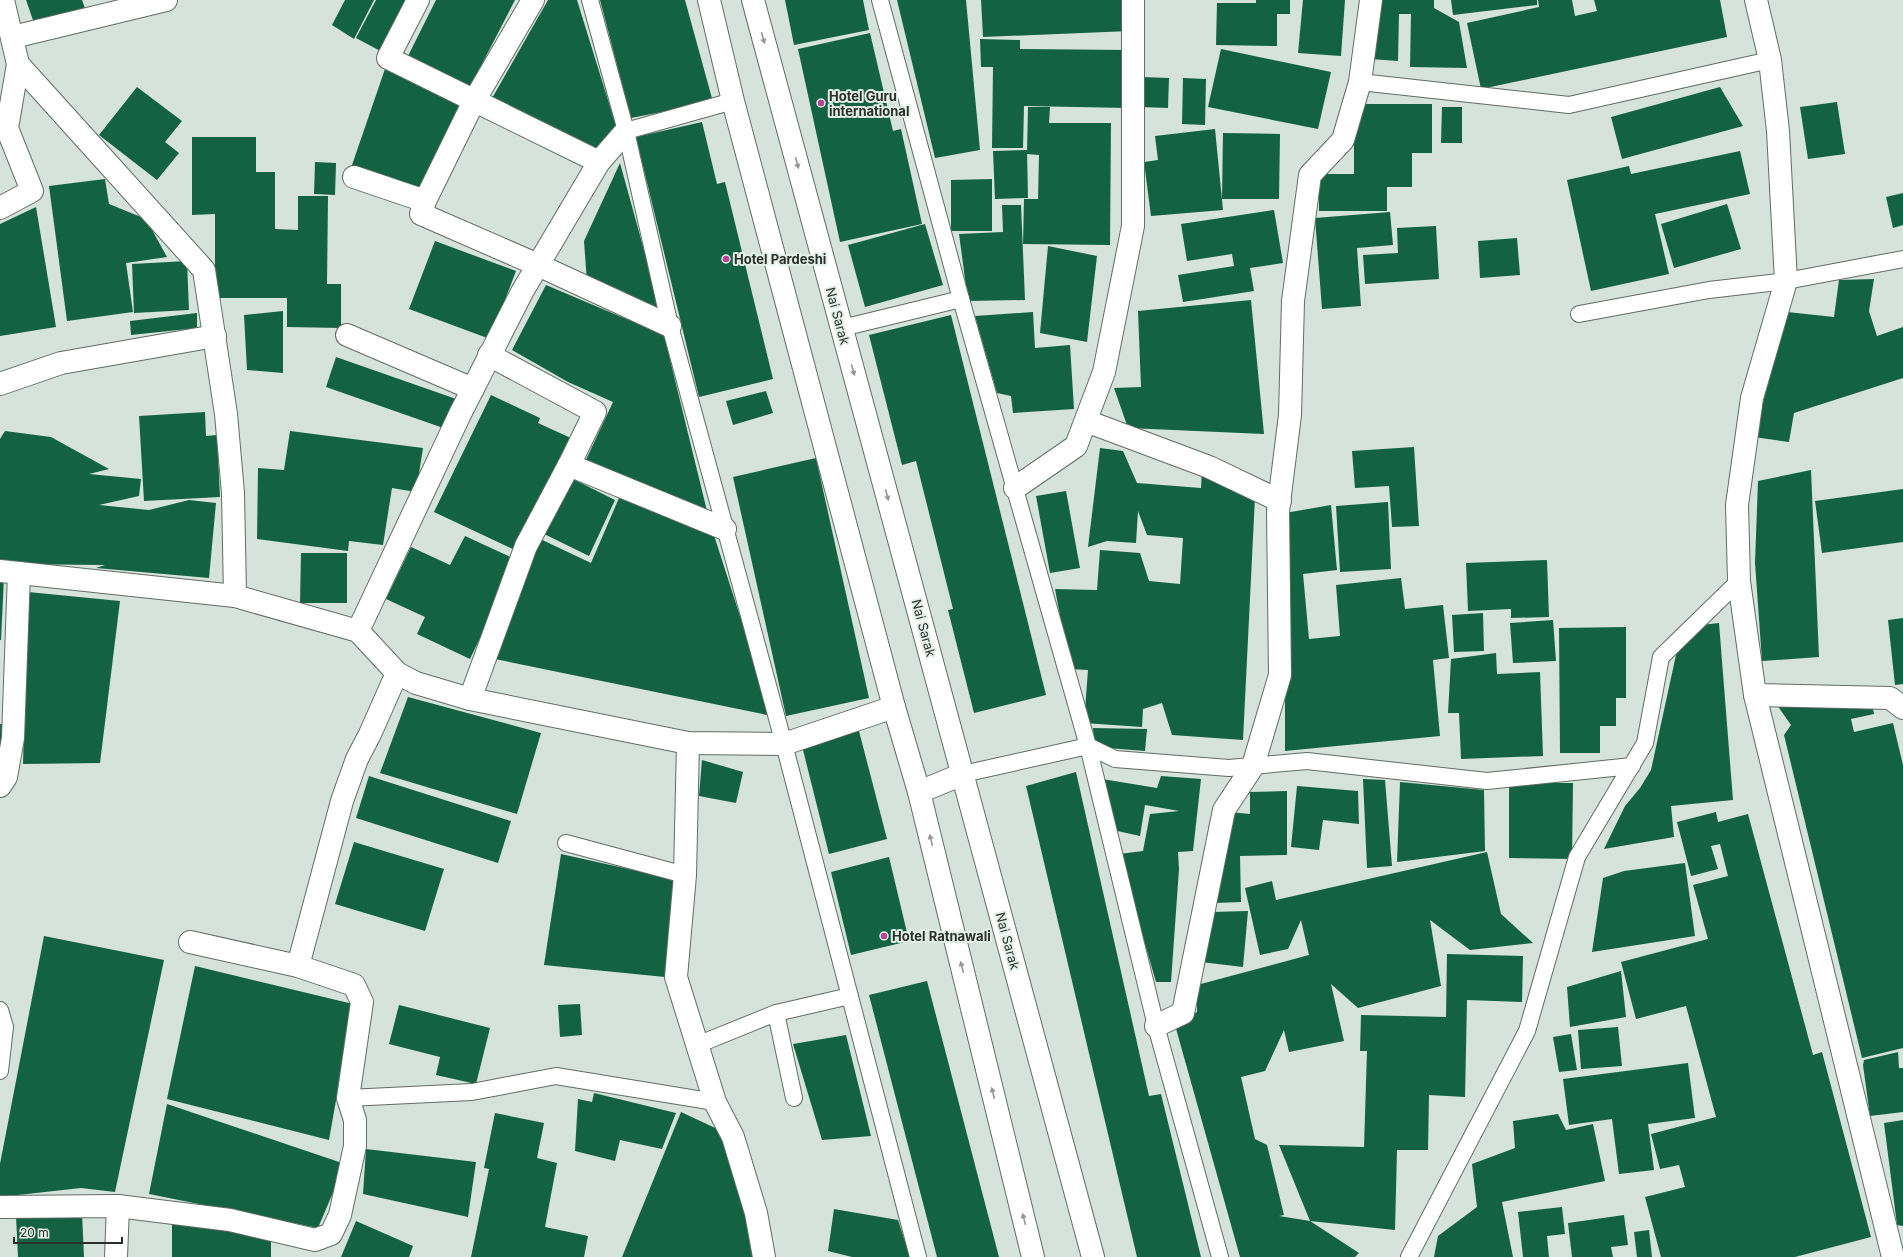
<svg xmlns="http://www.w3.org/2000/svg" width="1903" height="1257" font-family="Inter,sans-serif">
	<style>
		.building { fill: #136244 }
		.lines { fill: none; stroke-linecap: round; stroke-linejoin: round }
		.lane-casing { stroke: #626c66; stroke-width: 18 }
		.street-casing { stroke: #626c66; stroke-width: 24 }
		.lane { stroke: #fff; stroke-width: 16 }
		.street { stroke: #fff; stroke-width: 22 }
		.oneway { fill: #949796 }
		.poi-dot { fill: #ba4195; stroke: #e3f0e9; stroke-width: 1.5 }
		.labels { text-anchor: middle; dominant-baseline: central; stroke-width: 4; stroke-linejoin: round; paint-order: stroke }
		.poi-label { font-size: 13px; font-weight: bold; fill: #2a2f2c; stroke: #e3f0e9; text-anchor: start }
		.street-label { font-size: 13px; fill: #2a2f2c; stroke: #e3f0e9 }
	</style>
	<rect width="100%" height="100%" fill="#d6e2dc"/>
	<g class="building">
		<path d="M26,0H82L86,11L34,23Z"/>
		<path d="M345,0H374L354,39L332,25Z"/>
		<path d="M376,0H414L386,54L356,38Z"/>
		<path d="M436,0H515L470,87L406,60Z"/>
		<path d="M548,0H577L616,126L597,156L491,100Z"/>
		<path d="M600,0H685L713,102L631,118Z"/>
		<path d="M785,0H863L869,30L794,45Z"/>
		<path d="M897,0H966L980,150L935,158Z"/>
		<path d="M981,0H1129L1130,31L983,37Z"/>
		<path d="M1256,0H1290V14H1277V46L1216,45L1217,3H1256Z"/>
		<path d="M1303,0H1345L1341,56L1298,53Z"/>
		<path d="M1377,0H1434V8L1459,22L1467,68L1410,67L1411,14H1399L1398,61L1370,59Z"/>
		<path d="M1451,0H1537V5L1453,15Z"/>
		<path d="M1538,0H1572L1575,16L1597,11L1594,0H1720L1727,37L1481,89L1467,23L1539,7Z"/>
		<path d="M870,33L893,131L901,129L922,224L840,242L798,49Z"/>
		<path d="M980,39L1020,40V49L1128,50V108L1024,106L1023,148H992L993,67H981Z"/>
		<path d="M1221,49L1331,72L1318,129L1208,107Z"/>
		<path d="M386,66L463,101L424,188L351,168Z"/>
		<path d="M1141,77L1169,78L1168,108L1141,107Z"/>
		<path d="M1183,78L1206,79L1205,125L1182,124Z"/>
		<path d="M137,87L182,121L165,142L179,153L157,180L99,135Z"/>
		<path d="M1720,87L1743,126L1622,159L1611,117Z"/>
		<path d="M1837,102L1845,154L1808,159L1800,107Z"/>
		<path d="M1354,104H1432V153H1412V187H1387V211H1319V174H1354Z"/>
		<path d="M1028,107H1050L1049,123H1111L1110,245L1023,244L1024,199H1038L1039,155L1027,154Z"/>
		<path d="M1442,107H1462V143H1441Z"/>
		<path d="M702,122L717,184L725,182L773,379L699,397L636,137Z"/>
		<path d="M1215,129L1223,210L1151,216L1144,162L1158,160L1155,136Z"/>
		<path d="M1223,133L1280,134L1279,199H1222Z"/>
		<path d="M192,137H256V172H275V229L298,230V196H328L327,284H341V328L287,327V298H215V214L192,215Z"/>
		<path d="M1027,150L1028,198L995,199L993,151Z"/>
		<path d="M1740,151L1750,194L1655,214L1669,274L1591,291L1567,180L1629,166L1631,174Z"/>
		<path d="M315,162L336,163L335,195L314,194Z"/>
		<path d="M620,163L660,308L587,282L584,241Z"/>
		<path d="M105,179L109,204L146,219L167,257L126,263L133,312L67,321L49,186Z"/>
		<path d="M992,179V231H951V180Z"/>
		<path d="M1903,193V225L1893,228L1886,197Z"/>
		<path d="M1727,204L1741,249L1674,268L1661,224Z"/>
		<path d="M1002,205H1021L1025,300L968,301L959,234L1003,232Z"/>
		<path d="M36,207L56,327L0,336V224Z"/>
		<path d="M1274,210L1283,263L1250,268L1254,291L1183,302L1178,275L1234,266L1232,254L1187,261L1181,224Z"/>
		<path d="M1390,212L1393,245L1357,248L1361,306L1322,309L1315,218Z"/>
		<path d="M925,224L943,285L865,307L848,245Z"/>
		<path d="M1436,226L1439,279L1365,284L1363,255L1398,253L1397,228Z"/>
		<path d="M1517,238L1520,275L1480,278L1478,241Z"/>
		<path d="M435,241L516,271L490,339L409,309Z"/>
		<path d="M1048,246L1097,256L1087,342L1040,333Z"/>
		<path d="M187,261L189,310L134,313L132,264Z"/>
		<path d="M1874,279L1869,311L1877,336L1903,327V378L1794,413L1789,442L1754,437L1787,312L1834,317L1839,280Z"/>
		<path d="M546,285L664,335L708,515L584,464L613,402L568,382L512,350Z"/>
		<path d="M1251,300L1264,434L1128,428L1114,388L1141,387L1138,311Z"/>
		<path d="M283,311V373L247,370L244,315Z"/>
		<path d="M1033,312L1035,348L1070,345L1074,409L1013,413L1011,396L997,393L975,316Z"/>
		<path d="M197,313V328L131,335L130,321Z"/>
		<path d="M951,315L1046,695L974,713L948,610L953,609L916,461L902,465L869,335Z"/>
		<path d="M336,357L459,400L449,430L326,387Z"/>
		<path d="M766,391L773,413L733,425L726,401Z"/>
		<path d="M491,395L540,418L538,423L573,439L519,552L434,512Z"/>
		<path d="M205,412L206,436L217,435L220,497L144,501L139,416Z"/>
		<path d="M5,431L51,437L109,469L89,474L141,479L139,496L99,505L149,510L189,500L216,503L209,578L96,568L105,565L0,564V439Z"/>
		<path d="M290,431L423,448L416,492L392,488L383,545L349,541L348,551L257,539L258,468L284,470Z"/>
		<path d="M1414,447L1419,526L1392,527L1389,486L1355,488L1352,451Z"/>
		<path d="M1100,448L1123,451L1137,483L1201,488L1202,467L1255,497L1243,740L1172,735L1162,703L1143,709L1142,727L1084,723L1088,670L1070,669L1055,589L1097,590L1100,550L1140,553L1149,581L1180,584L1183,538L1147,535L1138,511L1136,543L1107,541L1088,547Z"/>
		<path d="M816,458L869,698L786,716L733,477Z"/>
		<path d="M1811,470L1819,657L1762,661L1755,563L1758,481Z"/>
		<path d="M567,476L615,500L589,556L538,531Z"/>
		<path d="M1903,489V542L1822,553L1815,501Z"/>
		<path d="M1066,491L1080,568L1050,573L1036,496Z"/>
		<path d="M619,498L712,529L772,716L495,659L536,537L591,563Z"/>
		<path d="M1388,502L1391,569L1340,572L1336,506Z"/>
		<path d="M1331,505L1337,570L1303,574L1309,639L1340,636L1336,585L1401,578L1405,609L1443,605L1449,658L1433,660L1440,736L1285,751V513Z"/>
		<path d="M465,536L517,560L470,659L417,634L425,617L386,599L411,547L450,565Z"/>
		<path d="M301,553H347V603H300Z"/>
		<path d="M1547,560L1549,617L1511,618V609L1468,611L1466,563Z"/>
		<path d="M0,576L4,577L1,640H0Z"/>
		<path d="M28,592L120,601L100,763L23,764Z"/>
		<path d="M1483,613L1484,651L1454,652L1452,615Z"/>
		<path d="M1903,618V684L1895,685L1888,620Z"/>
		<path d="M1553,620L1556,661L1513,663L1510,623Z"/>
		<path d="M1719,623L1733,800L1671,806L1674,837L1604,849L1625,806L1640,788L1651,770L1676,655L1701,625Z"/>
		<path d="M1626,627V698H1616V726H1600V753H1560L1559,628Z"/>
		<path d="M1496,653L1497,674L1540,672L1543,756L1461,759L1459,713H1448L1451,659Z"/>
		<path d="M408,697L541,733L517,814L380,773Z"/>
		<path d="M1872,704L1874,714L1851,719L1854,732L1893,723L1903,765V1048L1862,1058L1784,735L1791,725L1777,705Z"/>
		<path d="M0,724H2L1,744H0Z"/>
		<path d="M1093,728L1147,729L1145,751L1095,747Z"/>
		<path d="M859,731L887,839L829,854L802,746Z"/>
		<path d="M702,760L743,772L736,803L699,796Z"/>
		<path d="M1076,772L1149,1096L1161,1094L1201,1257H1137L1026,786Z"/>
		<path d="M369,776L511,821L498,863L356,818Z"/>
		<path d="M1161,776L1201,779L1193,851L1178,852L1179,869L1171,982H1156L1119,854L1143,851L1150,814L1179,811L1145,805L1140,836L1113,830L1102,779L1157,788Z"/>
		<path d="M1363,779L1385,780L1392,866L1367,868Z"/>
		<path d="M1400,782L1484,790L1485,851L1397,862Z"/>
		<path d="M1509,783H1573L1572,859L1509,858Z"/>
		<path d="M1297,786L1358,791L1359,824L1323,820L1319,850L1291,847Z"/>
		<path d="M1287,791V855L1240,856L1241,902L1214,903L1229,812L1250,814V792Z"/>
		<path d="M1716,812L1718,822L1748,814L1813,1055L1822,1052L1871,1237L1795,1257H1661L1645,1197L1685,1187L1679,1165L1660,1169L1651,1134L1716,1117L1686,1006L1636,1019L1621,962L1708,939L1693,885L1728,876L1720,844L1711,846L1718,869L1691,876L1677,822Z"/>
		<path d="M354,842L444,869L425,931L335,904Z"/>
		<path d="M1487,852L1501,914L1533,943L1470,950L1430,920L1441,986L1358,1008L1331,984L1344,1041L1289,1052L1284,1030L1265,1071L1241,1077L1255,1139L1267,1145L1284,1215L1279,1216L1310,1221L1359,1253L1355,1257H1240L1175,1025L1197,1012V985L1309,955L1301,920L1288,949L1260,955L1245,888L1272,881L1276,900Z"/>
		<path d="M561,854L678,880L665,977L544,965Z"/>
		<path d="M889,857L909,941L851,955L831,872Z"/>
		<path d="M1685,863L1695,936L1592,952L1603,878L1624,871Z"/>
		<path d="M1248,911L1243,967L1201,962L1211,912Z"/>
		<path d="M44,936L164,960L115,1192L81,1188L0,1197V1164Z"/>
		<path d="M1447,954L1523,956L1522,1002L1467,1000L1465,1097L1429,1095L1428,1150H1397L1395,1230L1310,1221L1279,1145L1364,1147L1367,1051H1360L1361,1015L1446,1017Z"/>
		<path d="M195,966L353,1004L329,1140L167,1099Z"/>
		<path d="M1621,971L1626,1017L1570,1027L1567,987Z"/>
		<path d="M927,981L999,1257H937L869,995Z"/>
		<path d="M580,1004L582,1035L560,1037L558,1005Z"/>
		<path d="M399,1005L490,1028L476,1084L436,1075L440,1057L389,1044Z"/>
		<path d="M1618,1027L1622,1066L1581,1069L1578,1030Z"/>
		<path d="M1571,1034L1577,1070L1559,1072L1553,1037Z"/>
		<path d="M846,1035L871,1136L822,1140L793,1044Z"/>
		<path d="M1898,1052L1899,1068H1903V1112L1870,1116L1863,1065L1864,1060Z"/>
		<path d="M1688,1063L1695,1118L1648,1124L1654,1170L1619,1174L1612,1119L1569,1125L1563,1079Z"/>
		<path d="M594,1093L676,1113L662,1149L620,1140L615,1161L575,1151L578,1099L592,1102Z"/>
		<path d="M167,1104L345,1164L318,1228L149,1194Z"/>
		<path d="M681,1112L728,1134L757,1257H622Z"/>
		<path d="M495,1113L544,1123L537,1158L557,1163L545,1227L588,1236L584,1257H471L489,1169L484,1168Z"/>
		<path d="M1558,1114L1566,1130L1593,1124L1605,1181L1502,1202L1513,1257H1434L1438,1236L1477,1207L1472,1164L1515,1148L1513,1121Z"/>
		<path d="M1903,1120V1226L1897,1225L1884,1123Z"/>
		<path d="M366,1149L476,1162L468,1217L363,1194Z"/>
		<path d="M1562,1207L1565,1234L1547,1236L1549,1257H1523L1518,1212Z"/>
		<path d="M834,1209L898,1220L910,1257H852L828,1251Z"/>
		<path d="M82,1213L84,1257H18L16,1216Z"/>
		<path d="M1624,1215L1628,1245L1611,1247L1613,1257H1572L1568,1223Z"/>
		<path d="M172,1219L271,1238V1257H172Z"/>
		<path d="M356,1221L413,1246L409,1257H341Z"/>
		<path d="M1649,1230L1652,1257H1637L1634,1232Z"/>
	</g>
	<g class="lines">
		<g class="lane-casing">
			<g id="lane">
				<path d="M590,0L626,131L670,326L784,744L918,1257"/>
				<path d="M880,0L961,299L1088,746L1156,1026L1220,1257"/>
				<path d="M1360,82L1569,105L1770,60"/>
				<path d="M626,131L733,101"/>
				<path d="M1579,314L1709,290L1786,281L1903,259"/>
				<path d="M842,328L961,299"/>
				<path d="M963,774L1088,746L1115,759L1229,768L1307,761L1487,781L1632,766"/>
				<path d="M566,843L685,875"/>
				<path d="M0,1010L5,1027L0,1071"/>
				<path d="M776,1013L794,1098"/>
				<path d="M697,1045L776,1013L850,996"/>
				<path d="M348,1098L472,1092L556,1076L715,1102"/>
				<path d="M1409,1257L1527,1031L1577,857L1645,743L1661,657L1739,581"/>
			</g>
		</g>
		<g class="street-casing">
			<g id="street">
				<path d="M418,0L388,58L599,162"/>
				<path d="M533,0L474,101L425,201L421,214L538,265L670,326"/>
				<path d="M709,0L733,101L894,707L919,792L1033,1257"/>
				<path d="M753,0L1093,1257"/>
				<path d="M1756,0L1770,60L1778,131L1786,281L1752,398L1737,505L1739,581L1755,695L1893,1257"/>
				<path d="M13,37L166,0"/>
				<path d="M18,64L204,270L226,414L233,493L235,596"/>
				<path d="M354,177L425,201"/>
				<path d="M0,208L32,191L7,128L18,64L3,0"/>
				<path d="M347,335L473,389"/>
				<path d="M0,384L61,363L215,336"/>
				<path d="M1086,421L1209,467L1280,501"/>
				<path d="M569,465L725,529"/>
				<path d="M1015,488L1076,446L1104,372L1133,226V0"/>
				<path d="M0,571L235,596L358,631L397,673L416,683L470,699L688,743L784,744L894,707"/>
				<path d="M358,631L460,414L522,292L599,162L626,131"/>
				<path d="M1755,695L1890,698L1903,708"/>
				<path d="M470,699L526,546L569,465L595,412L489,355"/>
				<path d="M688,743L685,875L676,977L715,1102L733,1137L756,1213L764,1257"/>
				<path d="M0,786L6,777L13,738L19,573"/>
				<path d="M919,792L963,774"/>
				<path d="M298,966L342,801L357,759L370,734L397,673"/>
				<path d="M1156,1026L1183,1013L1224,810L1253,766L1280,675L1278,511L1290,415L1293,301L1310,175L1343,140L1360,82L1371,0"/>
				<path d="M0,1207L118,1206L230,1220L315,1240L331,1234L340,1215L355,1146V1120L348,1098L362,1002L354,985L298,966L190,942"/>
				<path d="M116,1257L118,1206"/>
			</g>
		</g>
		<use href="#lane" class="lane"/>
		<use href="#street" class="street"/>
	</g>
	<defs><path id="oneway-solid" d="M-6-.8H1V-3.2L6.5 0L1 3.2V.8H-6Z"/></defs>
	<g class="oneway">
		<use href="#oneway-solid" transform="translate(763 38) rotate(75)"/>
		<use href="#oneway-solid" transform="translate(797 163) rotate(75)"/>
		<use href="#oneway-solid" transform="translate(853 370) rotate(75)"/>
		<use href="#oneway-solid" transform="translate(887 495) rotate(75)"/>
		<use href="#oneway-solid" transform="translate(931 840) rotate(-104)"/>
		<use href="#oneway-solid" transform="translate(962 967) rotate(-104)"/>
		<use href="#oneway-solid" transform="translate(993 1093) rotate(-104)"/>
		<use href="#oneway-solid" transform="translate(1024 1219) rotate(-104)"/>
	</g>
	<g class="poi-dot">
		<circle cx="821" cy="103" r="4"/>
		<circle cx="726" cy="259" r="4"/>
		<circle cx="884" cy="936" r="4"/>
	</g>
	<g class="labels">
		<g class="poi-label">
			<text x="829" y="96">Hotel Guru<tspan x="829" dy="15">international</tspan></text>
			<text x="734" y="259">Hotel Pardeshi</text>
			<text x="892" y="936">Hotel Ratnawali</text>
		</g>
		<g class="street-label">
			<text transform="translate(838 316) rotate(75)">Nai Sarak</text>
			<text transform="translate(924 628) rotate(75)">Nai Sarak</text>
			<text transform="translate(1008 941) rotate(75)">Nai Sarak</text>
		</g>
	</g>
	<path d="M14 1237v6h108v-6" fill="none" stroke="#2a2f2c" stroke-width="2"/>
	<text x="20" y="1237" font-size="12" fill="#2a2f2c" stroke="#e3f0e9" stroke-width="3" paint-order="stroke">20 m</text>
</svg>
